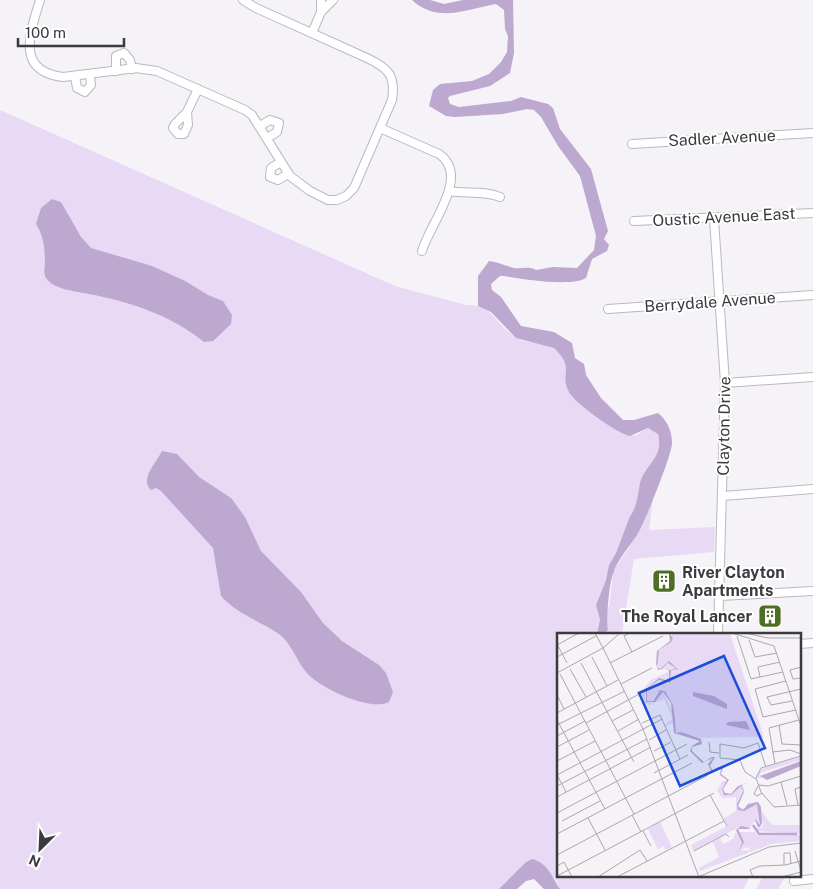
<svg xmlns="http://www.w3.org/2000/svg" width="813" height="889" font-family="'Public Sans',sans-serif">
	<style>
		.green { fill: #e8d9f5 }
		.water { fill: #bda8cf }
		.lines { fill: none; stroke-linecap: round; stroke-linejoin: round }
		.minor-casing { stroke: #bbb8be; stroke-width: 10 }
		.minor { stroke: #fff; stroke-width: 8 }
		.labels { text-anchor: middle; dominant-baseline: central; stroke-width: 4; stroke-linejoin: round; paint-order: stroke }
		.street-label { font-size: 16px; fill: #3b3a3c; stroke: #fff }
		.poi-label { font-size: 16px; font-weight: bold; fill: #3b3a3c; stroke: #fff; text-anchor: start }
		.inset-river { fill: none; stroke: #bda8cf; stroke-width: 2.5 }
		.inset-road { fill: none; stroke: #aba8ad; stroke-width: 1 }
		.view { fill: #1d4ed8; fill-opacity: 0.15; stroke: #1d4ed8; stroke-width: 2.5 }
		.inset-edge { fill: none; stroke: #3b3a3c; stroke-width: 2.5 }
	</style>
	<rect width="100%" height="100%" fill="#f5f2f8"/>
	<g class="green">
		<path d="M0,110L395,286L466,305C493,304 495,324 515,337C529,346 549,339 560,354C570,367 563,373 567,383C576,411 612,423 635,436L648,428L658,433C664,458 645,464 640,483C638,493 637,508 630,516L616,553L609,565L606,580L596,605L600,620L597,634H558V875H751L743,889H560L556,879L532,859L526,862L499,889H0Z"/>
		<path d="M653,498L649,530L715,527L714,552L634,559L622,634H604L608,630L607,612L610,602L613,572L637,535Z"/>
		<path d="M764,875H786L778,889H756Z"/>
	</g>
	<g class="water">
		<path d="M412,0H430L444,4L463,0H513L514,53L510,73L490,86L450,96L448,98L450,104L459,107L511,101L521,97L548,104L553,108L560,129L591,169L608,231L604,239L609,245L607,251L592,259L586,278C571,287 522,279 504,276H500L491,284L492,290L501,297L521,326L554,332L572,343L575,358L584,364L586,375L601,398L623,420H634L658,413C667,420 672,431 672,443C672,455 644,524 637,535C629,547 617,560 613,574C609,583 606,621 608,630L604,634H597L600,620L596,605L606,580L609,565L616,553L630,516C637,508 638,493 640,483C645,464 664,458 658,434L648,428L630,436C618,434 572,402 568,390C560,372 575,368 554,348L516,338L491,312L478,306V276L489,261C498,262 506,266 514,268C522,269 529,266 536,270L553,267L577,268L594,250L596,236L580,176L558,146L541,117L534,110L527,109L503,114L455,117L446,116L429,106L433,90L440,84L472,81L489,74L501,62L507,52L508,36L505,29L504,10L496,4C466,9 438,24 412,0Z"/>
		<path d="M52,199L61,202L81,237L91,248L152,266L185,281L208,295L223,301L232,315L231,324L213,341L204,342C171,315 130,302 89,294C76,291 54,290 46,278C43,273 45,269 45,264C45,250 44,236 36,224L41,208Z"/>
		<path d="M162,451L177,454L199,477L231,498L245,517L261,551L301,592L323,623L342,641L379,665L386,673L393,692L389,702C371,712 319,688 306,672C296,660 292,644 279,634C260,621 237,614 221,596L213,548L161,491L156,488L151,490C139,479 157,462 162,451Z"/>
		<path d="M532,859C548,863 552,877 560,889H544L534,879L526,881L517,889H499L526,862Z"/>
	</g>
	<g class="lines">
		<g class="minor-casing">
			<g id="minor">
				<path d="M40,0C30,33 15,71 63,77L136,68L157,71L245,110L252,115L290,176L310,191L328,200H337L346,196L354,188L392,100C396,75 388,68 367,58L256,8L243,0"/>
				<path d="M321,12V0"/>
				<path d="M312,33L321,12L333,0"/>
				<path d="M116,71V56L124,53L130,60L132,69"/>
				<path d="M75,76L77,88L85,92L91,85L90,74"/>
				<path d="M187,112L188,125L184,134H178L173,128L175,124L187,112L198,89"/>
				<path d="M260,126L270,120L279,123L277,132L267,138"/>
				<path d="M380,128L439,154C471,176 430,223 422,251"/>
				<path d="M632,144L813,133"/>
				<path d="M281,162L271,168L270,177L278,180L288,174"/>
				<path d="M449,191C466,194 484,190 500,197"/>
				<path d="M714,219L725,383L718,634"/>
				<path d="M634,221L813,213"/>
				<path d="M608,309L813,295"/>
				<path d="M725,383L813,377"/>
				<path d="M723,496L813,489"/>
				<path d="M720,596L813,591"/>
				<path d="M799,644L813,643"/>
				<path d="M794,881L813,879"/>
			</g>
		</g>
		<use href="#minor" class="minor"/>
	</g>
	<defs>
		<g id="building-square" transform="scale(1.25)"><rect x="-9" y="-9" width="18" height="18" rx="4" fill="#4e6e25" stroke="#fff"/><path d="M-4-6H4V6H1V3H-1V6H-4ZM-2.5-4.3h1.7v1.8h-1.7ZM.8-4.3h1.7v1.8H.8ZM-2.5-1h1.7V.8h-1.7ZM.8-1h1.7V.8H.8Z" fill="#fff"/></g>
	</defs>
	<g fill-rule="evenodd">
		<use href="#building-square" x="664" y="581"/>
		<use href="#building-square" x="770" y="616"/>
	</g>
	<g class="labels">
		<g class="street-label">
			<text transform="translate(722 138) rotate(-3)">Sadler Avenue</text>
			<text transform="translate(724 217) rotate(-3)">Oustic Avenue East</text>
			<text transform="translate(710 302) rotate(-4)">Berrydale Avenue</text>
			<text transform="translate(724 426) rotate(-89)">Clayton Drive</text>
		</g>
		<g class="poi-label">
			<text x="682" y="572">River Clayton<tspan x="682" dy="18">Apartments</tspan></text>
			<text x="752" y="616" text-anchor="end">The Royal Lancer</text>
		</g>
	</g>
	<g transform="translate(557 633)">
		<rect width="244" height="244" fill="#f5f2f8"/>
		<path d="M115,1H173L207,104L134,105L124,99L119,101L118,84L117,94L116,90L109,93L108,91L116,86L107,66L92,72L88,70L85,62L88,54L94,47L111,39L109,36L105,37L112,30L119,35H113L112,48L107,46L99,47L89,56L88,63L89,69L94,70L98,68L106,59L118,83L116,72L107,57L102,58L94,69H90L89,62V56L102,47L112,51L114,37L121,35L112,28L102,36L100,31L102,18L115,7ZM244,124V127L203,140L204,145H200L202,139L206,135ZM165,148H170L165,155L166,160L172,163L182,153L186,155L180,170L182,177L200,170L203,193L197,186L193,195L182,194L136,218L134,212L170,193L167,185L179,178V164L166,165L160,158ZM203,176L215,192H244L242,201L200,198L198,196V195H205L206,191ZM103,189L115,214L108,217L107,213L101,216L91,196ZM179,199L185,210L180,223L184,217L194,218L191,214L184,216L187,209L180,199H198L200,203L244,202V208L214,211L143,238L142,235L162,224L156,209L163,205L166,211L176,206Z" fill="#e8d9f5"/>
		<path d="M112,0L116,5L114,9L102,17L100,34L103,36L112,28L121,36L114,37L113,50L102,47L90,56V68H96L103,57L108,58L116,72L118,85L119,100L124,99L144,106L145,111L135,114V118L147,129L155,124H158L153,133L156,138L161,134L166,135L164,141L172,147L166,156L168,160L174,161L181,153L193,149L185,152L187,159L181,173L186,177L191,171L201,169L204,174L205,190L203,194H201L198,187L192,196H181L187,209L180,223L185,210L179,197L184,193L193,195L198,186L203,192L200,171L187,178L181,177L180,171L186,158L184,153L174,162H167L165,156L170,147L163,142L164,135L155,140L151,131L156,125L145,130L133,118L135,113L143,108L117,100L114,70L106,59L98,69H89V56L102,45L112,48V37L119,35L111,30L105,36L101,37L99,31L100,18L113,8ZM136,59L157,63L170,71V76L136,63ZM189,88L193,97L169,92L171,89ZM244,128V133L210,147L203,143Z" fill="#bda8cf"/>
		<path class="inset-river" d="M196,192L202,201H240"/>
		<path class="inset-road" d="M38,0L46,15L63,0M73,0L67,3L75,19M159,0H175L217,13L244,93M188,0L211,5H244M180,3L194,46L226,39M192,7L198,24L220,20M0,11L10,30M0,12L22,0M0,24L39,3M35,24L50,53M24,30L77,129M53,30L106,3M244,34L233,37L236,46L244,45M13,36L29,64M0,40L46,15L86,96L142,244M3,41L77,181M203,44L201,34L223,29M229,48L198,56L206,84L239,77M64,51L95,35M0,62L7,76M235,68L214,72L210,64L244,56M0,80L61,47M0,87L48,176M55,88L76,77M29,90L84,60M85,90L103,82L123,126M0,92L68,58M222,92L225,111L244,112M61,98L82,86M0,103L28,88M92,107L109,97M152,109L153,119L162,120M0,114L32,97M97,118L114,109M215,119L233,117L244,121M244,123L204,135L199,145L204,159L217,174L244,172M0,128L38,108M218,131L212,95L242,87M97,140L131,122M0,142L105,86M0,142L9,159M199,146L188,139L183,127L163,125V111L187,115L201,110L209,134M224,149L230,172M201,152L211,153L244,143M0,153L90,106M201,153L197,161L200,163L205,160M153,162L170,193M0,164L94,114M241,172L238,156L244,154M0,180L130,111M75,182L84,199M31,185L48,217M5,188L43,168M86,198L94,213M0,201L135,130M137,218L169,201L172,204M238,218L244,238M0,222L151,142M227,232V220H233L234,231M0,233L7,229L15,244M0,243L157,160M41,244L83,217L90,228M60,244L167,188M141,244L212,214L244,210M196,244L193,237L203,233L228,232L244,228M225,244L244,239"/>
		<path class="view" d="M167,23L208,115L123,153L82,60Z"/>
		<rect width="244" height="244" class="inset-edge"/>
	</g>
	<g transform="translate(40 849) rotate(204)" stroke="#ffffff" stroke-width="4" paint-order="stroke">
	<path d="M0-4L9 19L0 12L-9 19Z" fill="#3b3a3c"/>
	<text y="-8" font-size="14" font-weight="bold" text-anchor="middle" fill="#3b3a3c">N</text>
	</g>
	<path d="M18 38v8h106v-8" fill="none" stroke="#3b3a3c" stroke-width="2.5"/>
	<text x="25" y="38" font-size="15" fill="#3b3a3c" stroke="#ffffff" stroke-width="4" paint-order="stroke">100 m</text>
</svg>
